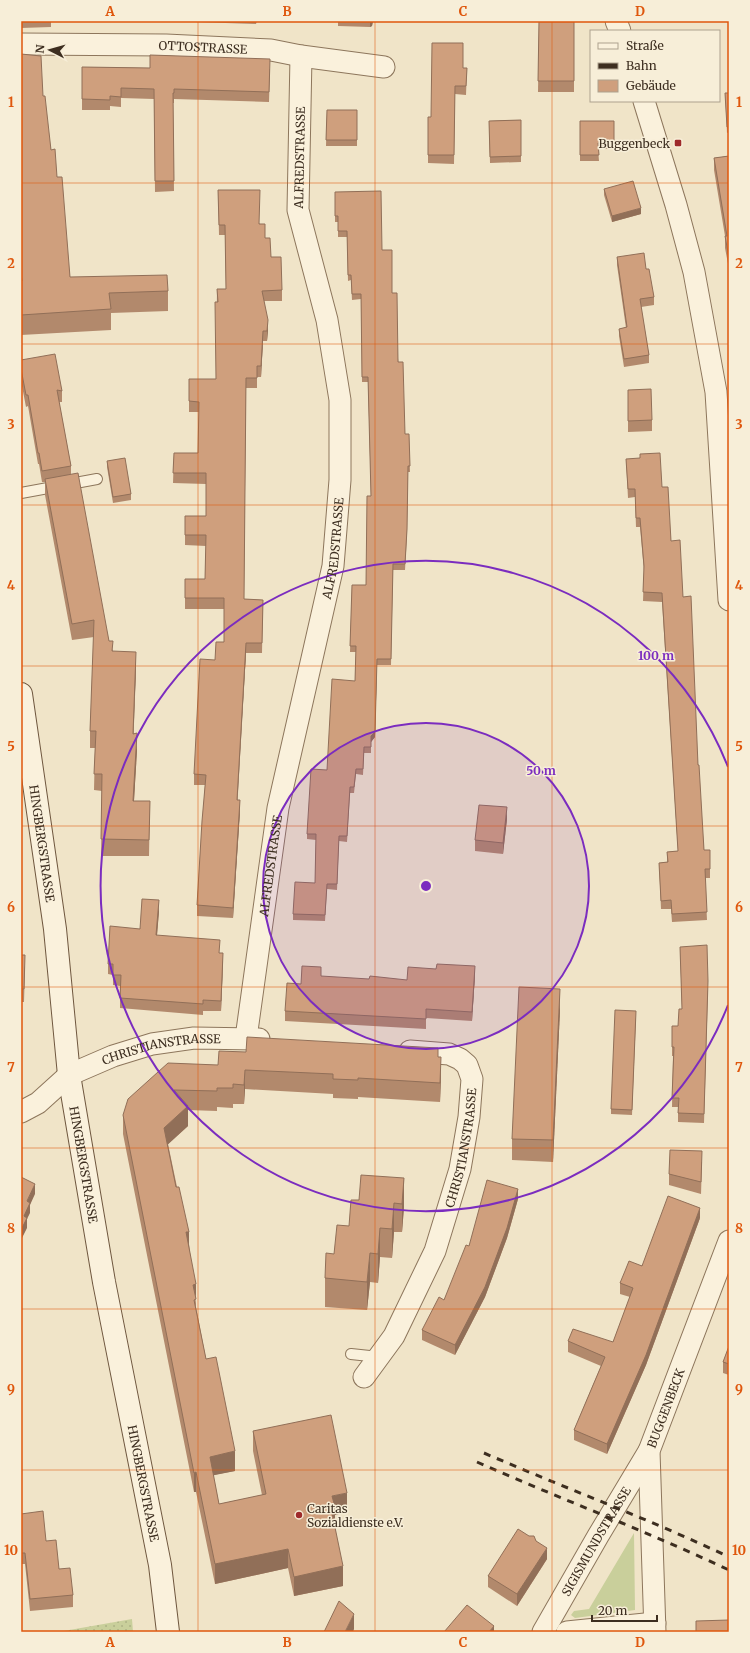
<svg xmlns="http://www.w3.org/2000/svg" width="750" height="1653" font-family="Merriweather,serif">
	<style>
		.grass { fill: #c9cf9b }
		.park { fill: url(#park-dots) }
		.lines { fill: none; stroke-linecap: round; stroke-linejoin: round }
		.lane-casing { stroke: #8d765c; stroke-width: 12 }
		.street-casing { stroke: #8d765c; stroke-width: 23 }
		.secondary-casing { stroke: #6f573f; stroke-width: 24 }
		.lane { stroke: #faf1dc; stroke-width: 10 }
		.street { stroke: #faf1dc; stroke-width: 21 }
		.secondary { stroke: #faf1dc; stroke-width: 22 }
		.rail { stroke: #3d2e20; stroke-width: 3; stroke-dasharray: 7 7; stroke-linecap: butt }
		.wall { fill: #b2896c }
		.shaded-wall { fill: #916f58 }
		.building { fill: #cf9f7d; stroke: #916f58 }
		.grid { fill: none; stroke: #df570d; stroke-width: 1; stroke-opacity: 0.55 }
		.ring { fill: none; stroke: #7b2cbf; stroke-width: 2 }
		.poi-dot { fill: #9e2a2b; stroke: #f7eed8; stroke-width: 1.5 }
		.labels { text-anchor: middle; dominant-baseline: central; stroke-width: 3; stroke-linejoin: round; paint-order: stroke }
		.street-label { font-size: 12px; fill: #3d2e20; stroke: #f7eed8 }
		.poi-label { font-size: 12px; fill: #3d2e20; stroke: #f7eed8; text-anchor: end }
		.centre { fill: #7b2cbf; stroke: #f7eed8; stroke-width: 2 }
		.ring-label { font-size: 12px; text-anchor: middle; font-weight: bold; fill: #7b2cbf; stroke: #f7eed8; stroke-width: 3; stroke-linejoin: round; paint-order: stroke }
		.neatline { fill: none; stroke: #df570d; stroke-width: 1.5 }
		.grid-label { font-size: 13px; text-anchor: middle; font-weight: bold; fill: #df570d }
	</style>
	<defs>
		<pattern id="park-dots" width="8" height="8" patternUnits="userSpaceOnUse"><rect width="8" height="8" fill="#c9cf9b"/><path d="M2 2h.1M6 6h.1" fill="none" stroke="#aeb285" stroke-width="1.8" stroke-linecap="round"/></pattern>
	</defs>
	<rect width="100%" height="100%" fill="#f0e4c8"/>
	<path class="grass" d="M634,1533L635,1610L575,1618L571,1615L574,1611L589,1609Z"/>
	<path class="park" d="M132,1619L133,1632H58Z"/>
	<g class="lines">
		<g class="lane-casing">
			<g id="lane">
				<path d="M21,493L97,479"/>
				<path d="M351,1354L379,1357"/>
			</g>
		</g>
		<g class="street-casing">
			<g id="street">
				<path d="M616,21L620,31"/>
				<path id="s1" d="M21,44L166,45L271,50L301,56L384,67"/>
				<path d="M644,101L676,205L694,272L716,392L729,600"/>
				<path id="s2" d="M246,1038L278,808L333,566L340,480V400L327,320L298,210L301,56"/>
				<path id="s3" d="M21,1112L38,1103L69,1075L113,1056L152,1044L194,1038L259,1039"/>
				<path id="s4" d="M364,1377L394,1336L435,1251L460,1169L469,1117L472,1079L467,1065L460,1059L449,1054L410,1051"/>
				<path id="s5" d="M543,1632L598,1536L649,1451"/>
				<path d="M567,1632L655,1623"/>
				<path id="s6" d="M655,1632L649,1451L729,1241"/>
			</g>
		</g>
		<g class="secondary-casing">
			<g id="secondary">
				<path id="s7" d="M21,694L55,929L69,1075L104,1282L160,1565L168,1632"/>
			</g>
		</g>
		<use href="#lane" class="lane"/>
		<use href="#street" class="street"/>
		<use href="#secondary" class="secondary"/>
		<g class="rail">
			<path d="M484,1453C565,1488 649,1519 729,1557"/>
			<path d="M477,1462C561,1499 646,1531 729,1570"/>
		</g>
	</g>
	<g class="wall">
		<path d="M21,21H51V27L21,28Z"/>
		<path d="M165,21H257L256,24Z"/>
		<path d="M303,21H373L372,26L370,27L338,26V22Z"/>
		<path d="M539,21H574V92H538Z"/>
		<path d="M21,52V54L43,96L51,150L57,177L70,277L168,291V311L111,313V330L21,335Z"/>
		<path d="M82,67L150,68L270,69L269,102L174,99V103H173L174,191L155,192L154,99L121,98V107L110,106V110H82Z"/>
		<path d="M463,68H467L466,95L455,94L454,164L428,163V117H431Z"/>
		<path d="M725,93H729V132L727,133Z"/>
		<path d="M327,110H357V146H326Z"/>
		<path d="M521,120V162L490,163L489,121Z"/>
		<path d="M580,121H614V149H598L599,161H580Z"/>
		<path d="M729,156V269L725,248V236L714,170V158Z"/>
		<path d="M604,189L641,214L612,222L604,195Z"/>
		<path d="M218,190L260,224L265,238L271,257L282,290V301H264L268,330L267,341H263L261,377H257V388H246L244,599L263,600L262,653H246L237,800L240,811L233,918L197,916V905L205,785H194V774L215,660L224,642V609H185V579H205L206,546L185,545V525L206,516V484L173,483L174,453H198L199,412H189V379H216L217,289H226L225,235H219Z"/>
		<path d="M335,192L382,250L392,293L405,434H409L410,472H408L407,535L405,570H393L391,665H377L375,737L371,742V753H364L363,775L356,774L354,793H350L347,842L339,841L337,890L327,889L325,921L293,920V914L315,883L316,840L307,839V834L355,681L356,652H350L352,585H366L371,496L368,382H362L361,299L352,300L351,280L348,281L347,237H338V222H335Z"/>
		<path d="M617,257L646,269L654,297V305L641,307L649,355V363L624,367L619,336V329L626,328L617,265Z"/>
		<path d="M21,360L62,391V402H59L71,466V474L109,641L113,651L136,669L133,734L137,750L134,801H150L149,856H101L102,791L94,790L95,748H90V731L94,637L72,640L45,495V482H42L39,464H38L28,406L26,407L21,381Z"/>
		<path d="M628,390L652,420V431L628,432Z"/>
		<path d="M626,459L662,487L671,541L683,597L698,765L704,850L710,869V878H705L707,920L672,922L671,909H661L659,863L667,862V852L678,851L662,602L643,601L644,571L640,527H636L635,497L628,498Z"/>
		<path d="M107,461L131,494V500L113,503L107,467Z"/>
		<path d="M507,819L503,854L475,851V840Z"/>
		<path d="M159,911L157,936L220,953L223,963L221,1011H203V1015L120,1008V986L113,985V975L108,974V964L140,929Z"/>
		<path d="M680,947L708,991L704,1123L678,1122V1107H672L673,1056H672V1047L678,1026L682,1009Z"/>
		<path d="M21,955L25,969L24,1002H21Z"/>
		<path d="M475,975L472,1021L426,1018V1029L285,1021V1011L301,984L369,979L407,980Z"/>
		<path d="M560,1010L553,1162L512,1160V1139Z"/>
		<path d="M636,1017L632,1115L611,1114V1109Z"/>
		<path d="M438,1057L441,1076L440,1102L358,1097V1099L333,1098V1094L245,1089L244,1104H233V1108L217,1107V1111L188,1110V1126L168,1144L189,1244L196,1303V1307L206,1359L235,1471L213,1475L219,1504L262,1495L253,1451V1431L347,1512L335,1515V1525L343,1586L294,1596L288,1568L215,1584L196,1492H194L123,1134V1115L218,1065Z"/>
		<path d="M702,1162L701,1194L669,1185V1174Z"/>
		<path d="M404,1178V1207L402,1232H394L392,1258L380,1257L378,1283L370,1282L367,1310L325,1307V1278L334,1254L349,1226L359,1200Z"/>
		<path d="M518,1199L507,1238L485,1297L455,1355L422,1340V1330L444,1300L469,1246Z"/>
		<path d="M700,1218L646,1365L607,1454L574,1440V1430L601,1366L568,1352V1341L613,1342L630,1297L620,1294V1283Z"/>
		<path d="M729,1346V1375L723,1373V1362Z"/>
		<path d="M21,1514L46,1541L59,1569L73,1595V1607L30,1611L25,1564H21Z"/>
		<path d="M529,1536L536,1541L547,1559L517,1606L488,1587V1576Z"/>
	</g>
	<g class="shaded-wall">
		<path d="M370,21H373L372,26L370,27Z"/>
		<path d="M641,208V214L612,222V216Z"/>
		<path d="M268,320V330L267,341V331Z"/>
		<path d="M263,331V341L261,377V366Z"/>
		<path d="M246,643V653L237,810V800Z"/>
		<path d="M136,652V669L133,750V734Z"/>
		<path d="M377,665L375,737L371,742V753V736Z"/>
		<path d="M137,733V750L133,817V801Z"/>
		<path d="M240,800V811L233,918V908Z"/>
		<path d="M507,807V819L503,854V843Z"/>
		<path d="M159,900V911L156,946V935Z"/>
		<path d="M223,953V963L221,1011V1001Z"/>
		<path d="M475,966V975L472,1021V1012Z"/>
		<path d="M560,989V1010L553,1162V1140Z"/>
		<path d="M441,1057V1076L440,1102V1083Z"/>
		<path d="M245,1070V1089L244,1104V1085Z"/>
		<path d="M188,1106V1126L164,1148V1128Z"/>
		<path d="M404,1178V1207L402,1232V1204Z"/>
		<path d="M35,1184V1194L30,1205V1213L27,1219V1228L21,1240V1230L27,1201Z"/>
		<path d="M518,1189V1199L507,1238L485,1297L455,1355V1345Z"/>
		<path d="M394,1203V1232L392,1258V1229Z"/>
		<path d="M700,1208V1218L646,1365L607,1454V1444Z"/>
		<path d="M380,1228V1257L378,1283V1254Z"/>
		<path d="M186,1232H189V1251Z"/>
		<path d="M370,1253V1282L367,1310V1282Z"/>
		<path d="M196,1284V1303V1299L193,1285Z"/>
		<path d="M235,1451V1471L210,1476V1457Z"/>
		<path d="M196,1472V1492H194V1473Z"/>
		<path d="M347,1493V1512L335,1515V1527L331,1508L332,1496Z"/>
		<path d="M547,1548V1559L517,1606V1594Z"/>
		<path d="M288,1549V1568L215,1584V1564Z"/>
		<path d="M343,1566V1586L294,1596V1577Z"/>
		<path d="M354,1614V1629L353,1632H345Z"/>
		<path d="M494,1626V1632H489Z"/>
	</g>
	<g class="building">
		<path d="M539,21H574V81H538Z"/>
		<path d="M432,43H463V68H467L466,86H455L454,155H428V117H431Z"/>
		<path d="M21,52V54L41,56L43,96H45L51,150L55,149L57,177H62L70,277L167,275L168,291L109,293L111,309L21,315V281H22L21,273Z"/>
		<path d="M150,55L270,59L269,92L174,89V93H173L174,181H155L154,89L121,88V97L110,96V100L82,99V67L150,68Z"/>
		<path d="M725,93H729V127H727Z"/>
		<path d="M327,110H357V140H326Z"/>
		<path d="M521,120V156L490,157L489,121Z"/>
		<path d="M580,121H614V143H598L599,155H580Z"/>
		<path d="M729,156V258L725,236H727L714,158Z"/>
		<path d="M633,181L641,208L612,216L604,189Z"/>
		<path d="M218,190H260L259,224H265V238H270L271,257H281L282,290L262,291L268,320L267,331H263L261,366H257V378H246L244,599L263,600L262,643H246L237,800H240L233,908L197,905L202,821L206,775L194,774L200,659L215,660L216,642H224V598H185V579H205L206,535H185V516H206V473H173L174,453H198L199,402L189,401V379H216L215,302H218L217,289H226L225,225H219Z"/>
		<path d="M381,191L382,250H392V293H397L398,362H403L405,434H409L410,466H408L407,529L405,564H393L391,659H377L375,732L371,736V747H364L363,769H356L354,787H350L347,836H339L337,884H327L325,915L293,914L295,882L315,883L316,834H307L311,769L327,770L332,679L355,681L356,646H350L352,585H366L367,496H371L368,377H362L361,294H352L351,275H348L347,231H338V216H335V192Z"/>
		<path d="M644,253L646,269H649L654,297L640,299L649,355L624,359L619,329L627,327L617,257Z"/>
		<path d="M55,354L62,391L57,390L71,466L42,471L39,453H38L28,395H26L21,369V360Z"/>
		<path d="M651,389L652,420L628,421V390Z"/>
		<path d="M660,453L662,487H668L671,541L680,540L683,597L691,596L698,765H699L704,850H710V869H705L707,912L672,914L671,900L661,901L659,863L668,862L667,852L678,851L662,593L643,592L644,566L640,518H636L635,489H628L626,459L640,458V454Z"/>
		<path d="M125,458L131,494L113,497L107,461Z"/>
		<path d="M78,473L109,641H113L112,651L136,652L133,734L137,733L133,801H150L149,840L101,839L102,774H94L96,731H90L94,620L72,624L45,479Z"/>
		<path d="M479,805L507,807L503,843L475,840Z"/>
		<path d="M142,899L159,900L156,935L220,940L219,953H223L221,1001L203,1000V1004L120,998L121,975H113V964H108L110,926L140,929Z"/>
		<path d="M707,945L708,981L704,1114L678,1113L679,1098H672L674,1047H672V1026H678L679,1009H682L680,947Z"/>
		<path d="M21,955H25L24,989H21Z"/>
		<path d="M437,964L475,966L472,1012L426,1009V1019L285,1011L287,983L301,984L302,966L321,967V976L369,979L370,976L407,980L408,967L436,969Z"/>
		<path d="M519,987L560,989L553,1140L512,1139Z"/>
		<path d="M615,1010L636,1011L632,1110L611,1109Z"/>
		<path d="M247,1037L438,1048V1057H441L440,1083L358,1078V1080L333,1079V1074L245,1070L244,1085L233,1084V1088H217V1091L174,1090L188,1106L164,1128L176,1187H179L189,1232H186L196,1284L193,1285L196,1299L194,1300L206,1359L216,1357L235,1451L210,1457L219,1504L266,1494L253,1431L331,1415L347,1493L332,1496L335,1507L331,1508L343,1566L294,1577L288,1549L215,1564L196,1472L194,1473L123,1115L128,1099L168,1063L218,1065L219,1051L246,1052Z"/>
		<path d="M670,1150L702,1151L701,1182L669,1174Z"/>
		<path d="M361,1175L404,1178L402,1204L394,1203L392,1229L380,1228L378,1254L370,1253L367,1282L325,1278L326,1253L334,1254L337,1225L349,1226L351,1200H359Z"/>
		<path d="M21,1177L35,1184L27,1201L30,1203L24,1216L27,1218L21,1230Z"/>
		<path d="M487,1180L518,1189L507,1228L485,1287L455,1345L422,1330L439,1297L444,1300L466,1245L469,1246Z"/>
		<path d="M668,1196L700,1208L646,1355L607,1444L574,1430L605,1357L568,1341L573,1329L613,1342L633,1288L620,1283L625,1271L629,1261L642,1266Z"/>
		<path d="M729,1346V1364L723,1362Z"/>
		<path d="M43,1511L46,1541L56,1540L59,1569L70,1568L73,1595L30,1599L25,1553H21V1514Z"/>
		<path d="M518,1529L529,1536H534L536,1541L547,1548L517,1594L488,1576Z"/>
		<path d="M339,1601L354,1614L345,1632H324Z"/>
		<path d="M467,1605L494,1626L489,1632H444Z"/>
		<path d="M729,1620V1632H696V1621Z"/>
	</g>
	<path class="grid" d="M198,21V1632M375,21V1632M552,21V1632M21,183H729M21,344H729M21,505H729M21,666H729M21,826H729M21,987H729M21,1148H729M21,1309H729M21,1470H729"/>
	<circle cx="426" cy="886" r="163" fill="#7b2cbf" fill-opacity=".12"/>
	<g class="ring">
		<circle cx="426" cy="886" r="163"/>
		<path d="M728 1005A325 325 0 1 1 728 767"/>
	</g>
	<g class="poi-dot">
		<rect x="674" y="139" width="8" height="8" rx="2"/>
		<circle cx="299" cy="1515" r="4"/>
	</g>
	<g class="labels">
		<g class="street-label">
			<text stroke="none"><textPath href="#s1" startOffset="182">OTTOSTRASSE</textPath></text>
			<text stroke="none"><textPath href="#s2" startOffset="894">ALFREDSTRASSE</textPath></text>
			<text stroke="none"><textPath href="#s2" startOffset="498">ALFREDSTRASSE</textPath></text>
			<text stroke="none"><textPath href="#s7" startOffset="151">HINGBERGSTRASSE</textPath></text>
			<text stroke="none"><textPath href="#s2" startOffset="174">ALFREDSTRASSE</textPath></text>
			<text stroke="none"><textPath href="#s3" startOffset="158">CHRISTIANSTRASSE</textPath></text>
			<text stroke="none"><textPath href="#s4" startOffset="252">CHRISTIANSTRASSE</textPath></text>
			<text stroke="none"><textPath href="#s7" startOffset="475">HINGBERGSTRASSE</textPath></text>
			<text stroke="none"><textPath href="#s6" startOffset="227">BUGGENBECK</textPath></text>
			<text stroke="none"><textPath href="#s7" startOffset="799">HINGBERGSTRASSE</textPath></text>
			<text stroke="none"><textPath href="#s5" startOffset="105">SIGISMUNDSTRASSE</textPath></text>
		</g>
		<g class="poi-label">
			<text x="670" y="143">Buggenbeck</text>
			<text x="307" y="1508" text-anchor="start">Caritas<tspan x="307" dy="14">Sozialdienste e.V.</tspan></text>
		</g>
	</g>
	<circle cx="426" cy="886" r="6" class="centre"/>
	<g class="ring-label">
		<text x="656" y="660">100 m</text>
		<text x="541" y="775">50 m</text>
	</g>
	<rect width="750" height="1653" fill="none" stroke="#f7eed8" stroke-width="44"/>
	<rect x="590" y="30" width="130" height="72" fill="#f7eed8" stroke="#ada18e"/>
	<rect x="598" y="43" width="20" height="6" fill="#faf1dc" stroke="#ada18e"/>
	<text x="626" y="50" font-size="12" fill="#3d2e20">Straße</text>
	<rect x="598" y="63" width="20" height="6" fill="#3d2e20" stroke="#ada18e"/>
	<text x="626" y="70" font-size="12" fill="#3d2e20">Bahn</text>
	<rect x="598" y="80" width="20" height="12" fill="#cf9f7d" stroke="#ada18e"/>
	<text x="626" y="90" font-size="12" fill="#3d2e20">Gebäude</text>
	<g transform="translate(50 50) rotate(276)" stroke="#f7eed8" stroke-width="3" paint-order="stroke">
	<path d="M0-3L7 15L0 10L-7 15Z" fill="#3d2e20"/>
	<text y="-6" font-size="11" font-weight="bold" text-anchor="middle" fill="#3d2e20">N</text>
	</g>
	<path d="M592 1615v6h65v-6" fill="none" stroke="#3d2e20" stroke-width="2"/>
	<text x="598" y="1615" font-size="12" fill="#3d2e20" stroke="#f7eed8" stroke-width="3" paint-order="stroke">20 m</text>
	<rect x="22" y="22" width="706" height="1609" class="neatline"/>
	<g class="grid-label">
		<text x="110" y="16">A</text>
		<text x="287" y="16">B</text>
		<text x="463" y="16">C</text>
		<text x="640" y="16">D</text>
		<text x="11" y="107">1</text>
		<text x="739" y="107">1</text>
		<text x="11" y="268">2</text>
		<text x="739" y="268">2</text>
		<text x="11" y="429">3</text>
		<text x="739" y="429">3</text>
		<text x="11" y="590">4</text>
		<text x="739" y="590">4</text>
		<text x="11" y="751">5</text>
		<text x="739" y="751">5</text>
		<text x="11" y="912">6</text>
		<text x="739" y="912">6</text>
		<text x="11" y="1072">7</text>
		<text x="739" y="1072">7</text>
		<text x="11" y="1233">8</text>
		<text x="739" y="1233">8</text>
		<text x="11" y="1394">9</text>
		<text x="739" y="1394">9</text>
		<text x="11" y="1555">10</text>
		<text x="739" y="1555">10</text>
		<text x="110" y="1647">A</text>
		<text x="287" y="1647">B</text>
		<text x="463" y="1647">C</text>
		<text x="640" y="1647">D</text>
	</g>
</svg>
